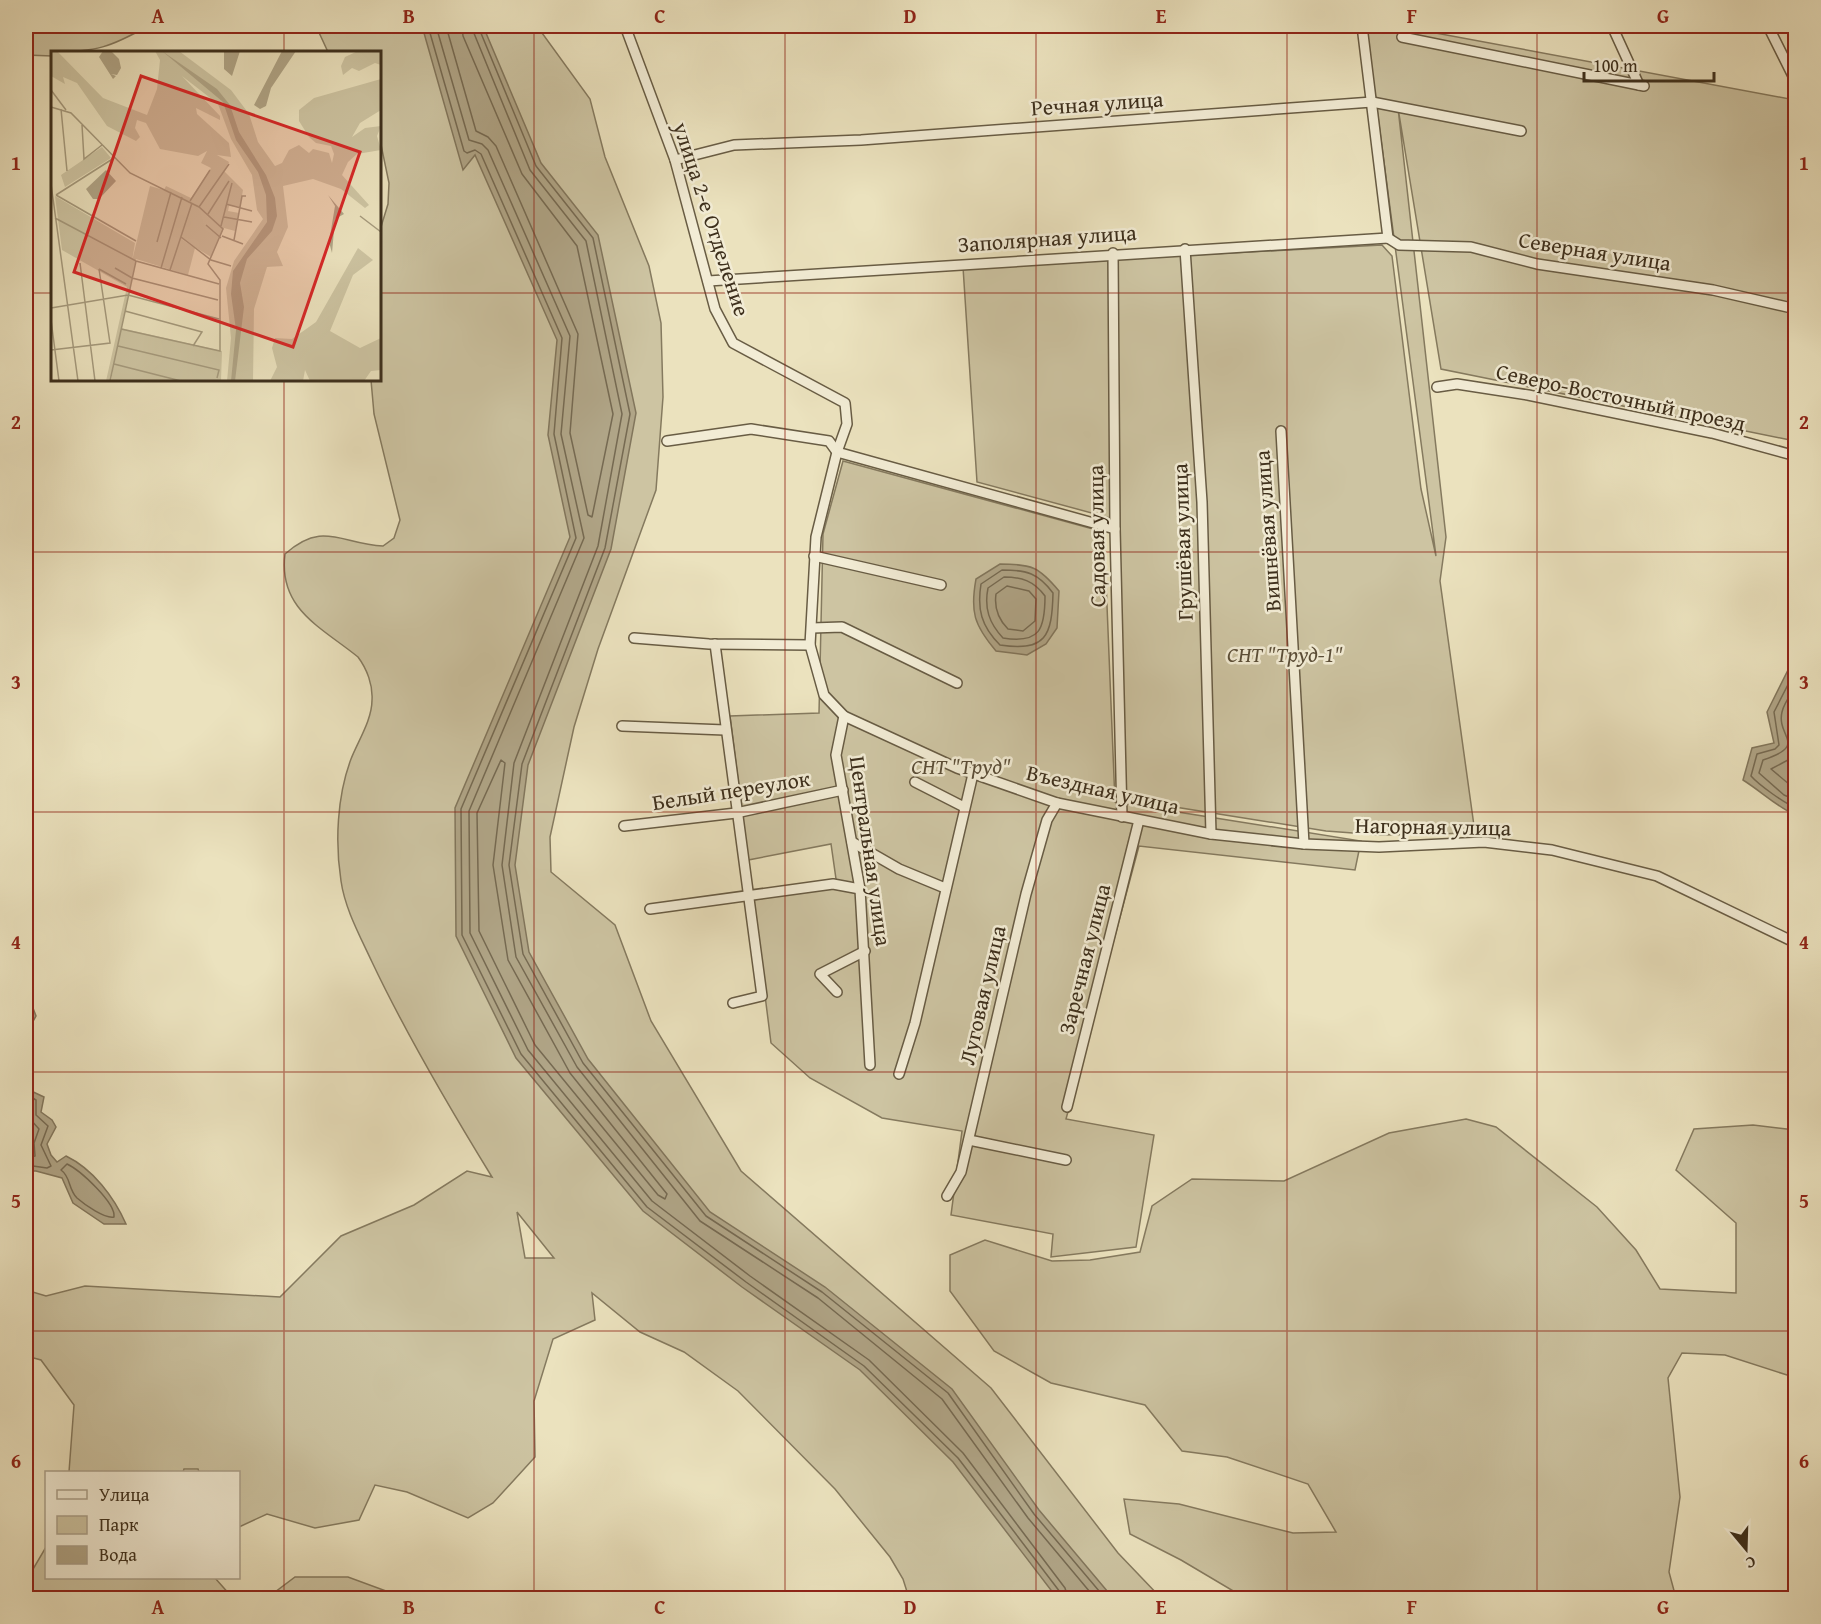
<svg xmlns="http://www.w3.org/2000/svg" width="1821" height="1624" font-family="'Gentium Book Plus',serif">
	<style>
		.green { fill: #cdc4a2; stroke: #857a5f; stroke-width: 1.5; fill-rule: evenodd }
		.water { fill: #b0a587; stroke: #82765c; stroke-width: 1.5 }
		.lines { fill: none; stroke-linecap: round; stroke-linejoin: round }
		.shore { stroke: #766a52; stroke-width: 1.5 }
		.street-casing { stroke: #685c44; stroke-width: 12 }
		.street { stroke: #f2ecd5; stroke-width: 9 }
		.grid { fill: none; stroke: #8f2418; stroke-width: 1.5; stroke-opacity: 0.55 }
		.labels { text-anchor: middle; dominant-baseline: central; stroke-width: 5; stroke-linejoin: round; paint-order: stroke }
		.street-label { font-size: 22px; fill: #3d2f1c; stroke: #f2ecd5 }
		.park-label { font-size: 22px; font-style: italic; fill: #5a4d37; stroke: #f2ecd5 }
		.inset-road { fill: none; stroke: #a59a7d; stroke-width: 1.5 }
		.view { fill: #d62828; fill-opacity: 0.15; stroke: #d62828; stroke-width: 3 }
		.inset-edge { fill: none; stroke: #3d2f1c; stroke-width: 3 }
		.neatline { fill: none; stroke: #8f2418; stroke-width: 2 }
		.grid-label { font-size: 20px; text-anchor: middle; font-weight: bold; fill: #8f2418 }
	</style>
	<rect width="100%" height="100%" fill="#ebe2be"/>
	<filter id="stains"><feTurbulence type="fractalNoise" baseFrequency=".00333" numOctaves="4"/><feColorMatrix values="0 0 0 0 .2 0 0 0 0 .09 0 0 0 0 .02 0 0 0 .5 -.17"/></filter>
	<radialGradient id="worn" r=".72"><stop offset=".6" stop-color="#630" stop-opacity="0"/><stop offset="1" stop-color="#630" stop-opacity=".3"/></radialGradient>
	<g class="green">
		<path d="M26,26H148C111,47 96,52 52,52V56L26,55Z"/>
		<path d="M316,26H537L590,99L605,157L649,266L661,323L663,397L656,490L598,649L574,727L550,837L551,872L615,925L651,1021L741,1171L991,1388L1118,1553L1161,1598H909L903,1579L890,1557L835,1489L738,1391L684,1352L640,1332L592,1293L595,1320L553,1339L534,1401L535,1457L493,1503L468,1518L407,1492L375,1485L359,1520L315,1528L267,1514L239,1527L238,1472H199L198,1469H184L183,1472H69L74,1405L41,1360L26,1356V1290L46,1296L85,1286L280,1297L341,1236L414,1205L467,1171L492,1177C449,1107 407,1036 372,962C360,936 345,909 341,881C335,843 337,796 351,759C358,741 372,720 372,700C373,685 367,669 358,657C321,627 278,609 285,554C323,520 341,544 383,546L394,538L400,520L374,414L371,380H380V230L388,204L389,183L380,140V52H328ZM517,1212L554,1258H525Z"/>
		<path d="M1366,26H1398L1795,100V441L1441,369L1398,108L1446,537L1440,581L1475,833L1380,835L1326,831L1125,799L1114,519L977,482L963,267L1382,245L1392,256L1421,489L1436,556Z"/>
		<path d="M843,461L1104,532L1115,802L1361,841L1355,870L1139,846L1066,1119L1154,1135L1136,1247L1051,1257L1053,1234L951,1215L962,1131L882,1118L810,1078L771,1043L753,900L837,886L831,844L748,860L730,716L819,713L823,534Z"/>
		<path d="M1466,1119L1496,1127L1597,1207L1636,1250L1660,1289L1736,1293V1223L1676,1170L1694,1129L1753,1125L1795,1130V1372L1790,1376L1725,1355L1682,1353L1668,1378L1680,1497L1669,1572L1676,1598H1245L1181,1560L1130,1534L1124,1499L1179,1504L1293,1533L1336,1532L1308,1484L1227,1457L1182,1451L1145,1405L1051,1383L994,1351L950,1291V1255L985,1240L1052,1261L1090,1260L1140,1252L1152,1206L1192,1179L1284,1181L1389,1133Z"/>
		<path d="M46,1547V1578H215L231,1596L267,1598L295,1577H348L405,1598H26V1581Z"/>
	</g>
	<g class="water">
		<path d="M422,26H483L541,163L598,235L636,413L611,549L528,765L515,865L529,952L588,1059L710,1212L825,1287L952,1389L1039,1510L1113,1598H1057L953,1462L860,1370L742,1287L643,1211L516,1058L456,936L455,808L570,537L548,435L557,340L475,155L463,170Z"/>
		<path d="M1000,564C1032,564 1039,567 1059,591L1057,628L1046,644L1027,655L996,651C974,625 970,612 976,579Z"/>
		<path d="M1795,656V815C1776,806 1762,792 1743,780L1752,748L1774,743L1767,712Z"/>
		<path d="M26,967L32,982L28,995L36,1016L26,1034Z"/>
		<path d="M26,1040L32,1070L29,1090L44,1097L41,1112L52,1120L56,1127L47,1144L51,1155L57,1162L66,1156C93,1169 114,1197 126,1224H104L73,1203L62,1178L36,1171H26Z"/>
	</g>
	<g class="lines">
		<g class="shore">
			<path d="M428,26L464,151L467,153L475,150L481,154L562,338L554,434L576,538L461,809L462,935L521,1054L647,1207L746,1282L864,1366L958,1458L1060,1592L1061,1598"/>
			<path d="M436,26L469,140L482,144L488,150L570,336L561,434L584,538L469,811L470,933L528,1050L652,1201L750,1276L869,1360L963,1453L1065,1588L1068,1598"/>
			<path d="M446,26L476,131L488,137L496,146L578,334L570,433L588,515L592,517L613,414L577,246L522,174L463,36L462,26"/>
			<path d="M471,26L530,170L586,241L622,414L598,546L514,763L502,865L516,957L577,1067L700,1221L818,1298L942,1399L1028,1518L1095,1598"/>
			<path d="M478,26L536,166L593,238L630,414L605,548L522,764L509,865L523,954L583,1063L706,1216L822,1292L948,1393L1034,1514L1105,1598"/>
			<path d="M1002,570C1027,570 1038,573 1053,593C1052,636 1046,652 1000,645C981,626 977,609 981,584Z"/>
			<path d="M1004,577C1022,577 1034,581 1045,596C1045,629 1040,644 1003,638C989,623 984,608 988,588Z"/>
			<path d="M1007,586L1029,591L1036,599L1035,621L1023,631L1008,629C998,619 994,608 996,594Z"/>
			<path d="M1796,669L1774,712L1779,745L1775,749L1757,754L1751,776C1759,785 1784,803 1796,808"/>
			<path d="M1796,686C1791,694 1784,703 1782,712C1776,737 1809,745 1763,760L1759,773L1784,795L1796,800"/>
			<path d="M1796,748L1788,760L1771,769L1796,790"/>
			<path d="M501,760L505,763L493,865L508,960L570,1073L667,1194L665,1199L658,1195L535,1045L479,931L477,813Z"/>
			<path d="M26,1094L36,1100V1115L48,1126L41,1145L51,1166L47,1168L26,1165"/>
			<path d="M26,1103L30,1119L39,1129L34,1143L35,1156L26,1158"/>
			<path d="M67,1164C80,1170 116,1203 114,1217C105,1219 85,1205 77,1198C68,1189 71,1177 61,1170Z"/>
		</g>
		<g class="street-casing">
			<g id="street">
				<path d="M625,26L675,160L715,309L733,343L845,403L847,424L837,452L816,537L810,645L824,695L844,716L957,768L1057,803L1211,834L1304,844L1379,847L1484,842L1552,850L1657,876L1796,943"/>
				<path d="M1362,26L1388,238"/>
				<path d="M1612,26L1639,85"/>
				<path d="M1768,26L1795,80"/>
				<path d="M1402,37L1644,86"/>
				<path d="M675,160L734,145L861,140L1372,102L1521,131"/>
				<path d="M1388,238L1399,245L1471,247L1537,264L1713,290L1796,309"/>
				<path d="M1185,249L1202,502L1211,834"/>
				<path d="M1113,253L1115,529L1122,817"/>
				<path d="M708,281L1388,238"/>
				<path d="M1437,387L1457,384L1528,395L1712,433L1796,456"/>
				<path d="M1281,431L1304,844"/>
				<path d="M667,441L751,429L829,441L837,452L1115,529"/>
				<path d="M814,556L941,585"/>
				<path d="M812,628L842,627L957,683"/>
				<path d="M634,638L709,644L810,645"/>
				<path d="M715,644L762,996L733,1003"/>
				<path d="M844,716L836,755L860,889L870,1065"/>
				<path d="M622,726L725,730"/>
				<path d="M915,782L964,807"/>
				<path d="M624,826L736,813L843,790"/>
				<path d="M852,842L899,869L945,888"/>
				<path d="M650,909L833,884L860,889"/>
				<path d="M837,992L820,974L865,951"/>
				<path d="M899,1074L915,1023L973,774"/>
				<path d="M1067,1107L1139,820"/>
				<path d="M969,1140L1066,1160"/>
				<path d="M947,1196L961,1172L1026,894L1047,820L1057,803"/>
			</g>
		</g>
		<use href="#street" class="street"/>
	</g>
	<path class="grid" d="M284,26V52M534,26V1598M785,26V1598M1036,26V1598M1287,26V1598M1537,26V1598M26,293H52M380,293H1796M284,380V1598M26,552H1796M26,812H1796M26,1072H1796M26,1331H1796"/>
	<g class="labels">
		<g class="street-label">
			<text transform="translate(1097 103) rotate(-4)">Речная улица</text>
			<text transform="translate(712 219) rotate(72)">улица 2-е Отделение</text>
			<text transform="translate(1047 238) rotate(-4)">Заполярная улица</text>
			<text transform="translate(1595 251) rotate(9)">Северная улица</text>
			<text transform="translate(1621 397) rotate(12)">Северо-Восточный проезд</text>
			<text transform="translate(1267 531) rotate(-94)">Вишнёвая улица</text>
			<text transform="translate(1096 536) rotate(-91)">Садовая улица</text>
			<text transform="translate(1182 542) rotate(-92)">Грушёвая улица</text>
			<text transform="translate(1103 789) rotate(13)">Въездная улица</text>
			<text transform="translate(731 790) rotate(-9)">Белый переулок</text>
			<text transform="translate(1433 826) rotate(1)">Нагорная улица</text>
			<text transform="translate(871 851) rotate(82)">Центральная улица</text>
			<text transform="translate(1084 959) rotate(-76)">Заречная улица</text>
			<text transform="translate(982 995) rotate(-77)">Луговая улица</text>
		</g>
		<g class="park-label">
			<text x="1285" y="654">СНТ "Труд-1"</text>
			<text x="961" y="766">СНТ "Труд"</text>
		</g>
	</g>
	<g transform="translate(51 51)">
		<rect width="330" height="330" fill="#ebe2be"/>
		<path d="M0,0H6L52,47L96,64L106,38L109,9L104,0H128L180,39L198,63L207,91L224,115L231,112L238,99L248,94L258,102L262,98L278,102L281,112L283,103L280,95L265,92L258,86L248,70V59L263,47L330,28V59L309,72L301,86L314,77L330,75L326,85L330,99L306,103L297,111L291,124L318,154L314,157L290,138L262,128L232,135L237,176L226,201L232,215L216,216L203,258L202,330H176L180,287L175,237L183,210L212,168L206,159L201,124L180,88L167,53L131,25L169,65V69L145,57L146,63L178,92L180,106L166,104L178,111L173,120L192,139L189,156L178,155L177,160L188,162L184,180L173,177L160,206L129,187L144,197L137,224L85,208L70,277L171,300L170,330H60L63,313L59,330H55L76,236L11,199L4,145L84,192L81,210L99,135L113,139L115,135L140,147L160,117L150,112L156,100L147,105L109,98L95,72L86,69L84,77L89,86L85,90L56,75L26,32L12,26L14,33L0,25ZM307,0H330V14L324,12L308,20L301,17L292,24L290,15L294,6ZM51,96L60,107L14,136L10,124ZM307,197L322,209L302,224L279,280L309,297L330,287V319L320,320L313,330H259L254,319L252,330H219L226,316L221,297L224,287L241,288L265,271Z" fill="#cdc4a2"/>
		<path d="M52,0H60L68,8L70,17L66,24L60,23L65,25L62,28L48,6ZM111,0L166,38L179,54L188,81L215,124L224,147L226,165L221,180L196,208L189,232L193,256L184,330H180L185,279L180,243L182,220L216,171L215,144L207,121L185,89L172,51ZM173,0H189L181,25L173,18ZM231,0H245L220,37L215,55L209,58L203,54ZM55,119L65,130L48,148H42L35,138ZM277,144L293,163L284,168L281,202L278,191L284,155Z" fill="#b0a587"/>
		<path class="inset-road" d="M0,39L15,59M0,56L20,62L79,122L148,156L172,178L157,213L169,229V300L70,278M10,58L16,120M31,74L33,108L51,94M0,133L27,330M5,144L85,190M5,144L63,107M139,150L159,119M175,153L201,160M148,156L178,113M157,163L178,130M309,165L330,181M173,166L201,171M4,167L85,210L168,233M155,174L170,187M170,175L181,132M171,185L192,193M130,186L160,209L180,215M183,189L191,145H195M106,191L120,141M29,212L44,330M64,217L81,227L167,249M110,217L131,146M48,218L75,233M119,219L141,152M0,257L77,244L168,268M74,260L151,281L142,295M0,269L8,330M67,295L168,319L166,327M0,299L59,292L48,218M63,313L130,330M59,330L85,210"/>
		<path class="view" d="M90,25L309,101L242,296L23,221Z"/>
		<rect width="330" height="330" class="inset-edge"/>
	</g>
	<rect width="1821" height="1624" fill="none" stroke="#ebe2be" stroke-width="66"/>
	<rect x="45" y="1471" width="195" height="108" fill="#f2ecd5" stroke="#aaa08b" stroke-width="1.5"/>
	<rect x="57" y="1490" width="30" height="9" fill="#f2ecd5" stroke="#aaa08b" stroke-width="1.5"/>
	<text x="99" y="1501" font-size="18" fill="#3d2f1c">Улица</text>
	<rect x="57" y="1516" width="30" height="18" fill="#cdc4a2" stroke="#aaa08b" stroke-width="1.5"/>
	<text x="99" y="1531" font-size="18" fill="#3d2f1c">Парк</text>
	<rect x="57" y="1546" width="30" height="18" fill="#b0a587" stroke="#aaa08b" stroke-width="1.5"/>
	<text x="99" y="1561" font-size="18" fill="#3d2f1c">Вода</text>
	<g transform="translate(1746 1549) rotate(161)" stroke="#f2ecd5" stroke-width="4.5" paint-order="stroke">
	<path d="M0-4.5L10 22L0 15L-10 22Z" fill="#3d2f1c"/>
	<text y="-9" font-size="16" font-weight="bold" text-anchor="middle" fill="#3d2f1c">С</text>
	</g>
	<path d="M1584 72v9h130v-9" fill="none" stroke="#3d2f1c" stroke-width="3"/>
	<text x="1593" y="72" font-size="18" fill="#3d2f1c" stroke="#f2ecd5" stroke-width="4.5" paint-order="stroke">100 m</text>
	<rect x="33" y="33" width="1755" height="1558" class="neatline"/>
	<g class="grid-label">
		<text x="158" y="23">A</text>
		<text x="409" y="23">B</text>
		<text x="660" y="23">C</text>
		<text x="910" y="23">D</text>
		<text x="1161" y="23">E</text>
		<text x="1412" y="23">F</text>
		<text x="1663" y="23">G</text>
		<text x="16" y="170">1</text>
		<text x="1804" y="170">1</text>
		<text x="16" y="429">2</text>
		<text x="1804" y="429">2</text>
		<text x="16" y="689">3</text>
		<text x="1804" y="689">3</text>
		<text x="16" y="949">4</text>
		<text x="1804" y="949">4</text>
		<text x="16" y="1208">5</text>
		<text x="1804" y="1208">5</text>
		<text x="16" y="1468">6</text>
		<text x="1804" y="1468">6</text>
		<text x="158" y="1614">A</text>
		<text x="409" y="1614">B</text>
		<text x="660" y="1614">C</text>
		<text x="910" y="1614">D</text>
		<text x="1161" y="1614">E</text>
		<text x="1412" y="1614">F</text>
		<text x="1663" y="1614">G</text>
	</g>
	<rect width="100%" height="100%" filter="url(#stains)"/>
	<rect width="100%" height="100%" fill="url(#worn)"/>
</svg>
